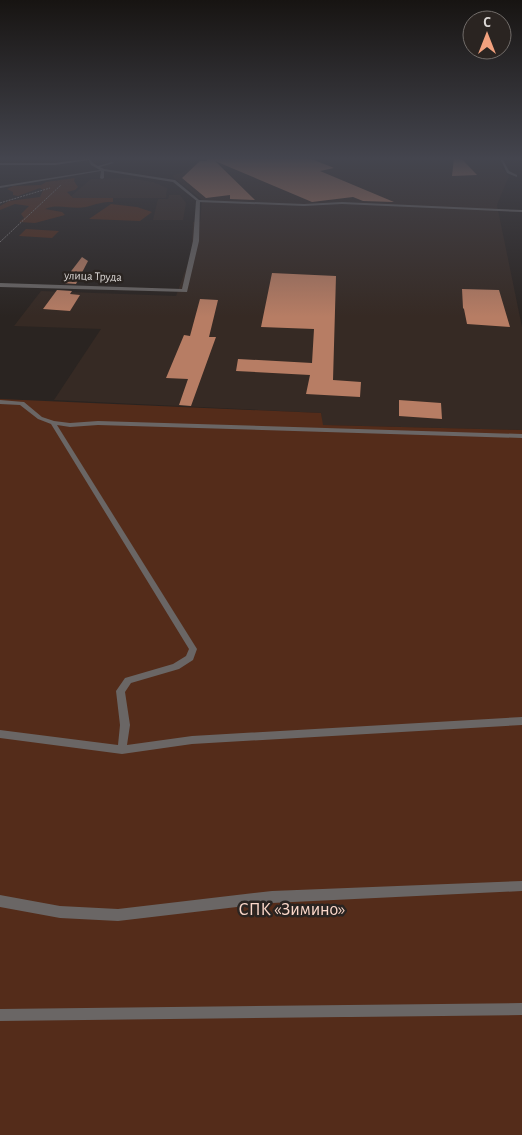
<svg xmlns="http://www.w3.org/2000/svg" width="522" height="1135" font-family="'Alegreya Sans',sans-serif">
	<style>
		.built { fill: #362a24 }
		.green { fill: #542c1a }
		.building { fill: #b77d64 }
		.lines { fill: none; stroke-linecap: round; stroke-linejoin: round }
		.path { stroke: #8a8583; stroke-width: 1; stroke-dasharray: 2 1; stroke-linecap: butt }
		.lane { fill: #6a6665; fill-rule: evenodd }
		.street { fill: #6a6665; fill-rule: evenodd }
		.secondary { fill: #918b89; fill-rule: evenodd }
		.labels { text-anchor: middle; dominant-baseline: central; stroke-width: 5; stroke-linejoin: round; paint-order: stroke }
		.far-street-label { font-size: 12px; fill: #dbd7d5; stroke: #2a2421 }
		.near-park-label { font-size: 18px; fill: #fbd7c9; stroke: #2a2421 }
	</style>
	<rect width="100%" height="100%" fill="#2a2421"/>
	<g class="built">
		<path d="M202,158H499L501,167L509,176L497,205L522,327V430L322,425L321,413L54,400L101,329L14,326L41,291L176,296L191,255L193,222H200L202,200L174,178L173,175L184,172Z"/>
		<path d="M129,178L153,182L167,188L166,198H69L91,179Z"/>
		<path d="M169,195H180L186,203L183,220H153L158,199H168Z"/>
	</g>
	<g class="green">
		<path d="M75,178L74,181L78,187L75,190L67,192L73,198H113V202C101,202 97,204 86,207C72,210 58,203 45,209L62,212L65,215L35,223L19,222L24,218L21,214L29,206L15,204L0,210V206L9,201L40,197L43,190L40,188L18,196L13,195V192L7,189L13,186L41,185L46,182Z"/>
		<path d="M111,204L137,207L152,212L140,221L89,219Z"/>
		<path d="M26,229L59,231L52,238L19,236Z"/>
		<path d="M0,399L321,413L323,425L522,430V1135H0Z"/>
	</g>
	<g class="building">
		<path d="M207,158H309L334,168L320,171L394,202L363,201L353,197L312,202L215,161L255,200L230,199V195L206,198L182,178L200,161H207Z"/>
		<path d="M454,158H461L477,175L452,176Z"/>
		<path d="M82,257L88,261L76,284L62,283Z"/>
		<path d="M272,273L336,276L333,380L361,382L360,397L306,394L310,375L236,371L238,359L312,363L314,329L261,327Z"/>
		<path d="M462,289L499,290L510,327L467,324L464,309L463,308Z"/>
		<path d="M57,290L72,291L70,294L80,295L70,311L43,309Z"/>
		<path d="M200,299L218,300L209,337H216L191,406L179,405L188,379L166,378L184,335L190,336Z"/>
		<path d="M399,400L441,403L442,419L399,416Z"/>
	</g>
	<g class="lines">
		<g class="path">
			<path d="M0,203L50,188"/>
			<path d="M0,242L61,185"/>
		</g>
		<g class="lane">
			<path d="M198,158L206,159L204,160Z"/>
			<path d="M500,158H502L509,171L517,175V177L507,173Z"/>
			<path d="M88,159H90L93,163L98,166L112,162L114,163L100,167L104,169L175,180L199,200L304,204L342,202L522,210V212L342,204L304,206L198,202L173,182L104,171V178L102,179L100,178L101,171L0,188V186L100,170L91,165Z"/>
			<path d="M0,400L24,402L42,417L54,421L70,423L98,421L522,434V438L98,425L70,427L57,425L197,649L193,660L179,669L131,683L125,692L130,725L127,745L192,736L522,717V725L192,744L122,754L0,738V730L118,745L120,725L116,691L125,678L173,664L186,656L189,649L51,424L38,419L20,405L0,404Z"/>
			<path d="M522,881V891L272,903L118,921L60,918L0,907V895L60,906L118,909L272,891Z"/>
			<path d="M522,1003V1015L0,1021V1009Z"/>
		</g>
		<path class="street" d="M198,200L200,201L199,241L187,292L0,287V283L182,289L193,241L196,201Z"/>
		<path class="secondary" d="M92,158H102L55,165H0V163H55Z"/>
	</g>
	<linearGradient id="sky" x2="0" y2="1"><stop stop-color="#171412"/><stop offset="0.5" stop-color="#44454e"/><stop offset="1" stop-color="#44454e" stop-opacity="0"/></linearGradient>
	<rect width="522" height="317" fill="url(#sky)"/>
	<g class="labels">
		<g class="far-street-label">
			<text transform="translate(93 276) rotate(2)">улица Труда</text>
		</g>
		<g class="near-park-label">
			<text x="292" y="910">СПК «Зимино»</text>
		</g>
	</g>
	<g transform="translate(487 35)"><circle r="24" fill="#2a2421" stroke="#716c69"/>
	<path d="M0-4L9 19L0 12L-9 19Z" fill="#f2a17e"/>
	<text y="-8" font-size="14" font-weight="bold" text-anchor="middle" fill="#dbd7d5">С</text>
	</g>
</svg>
